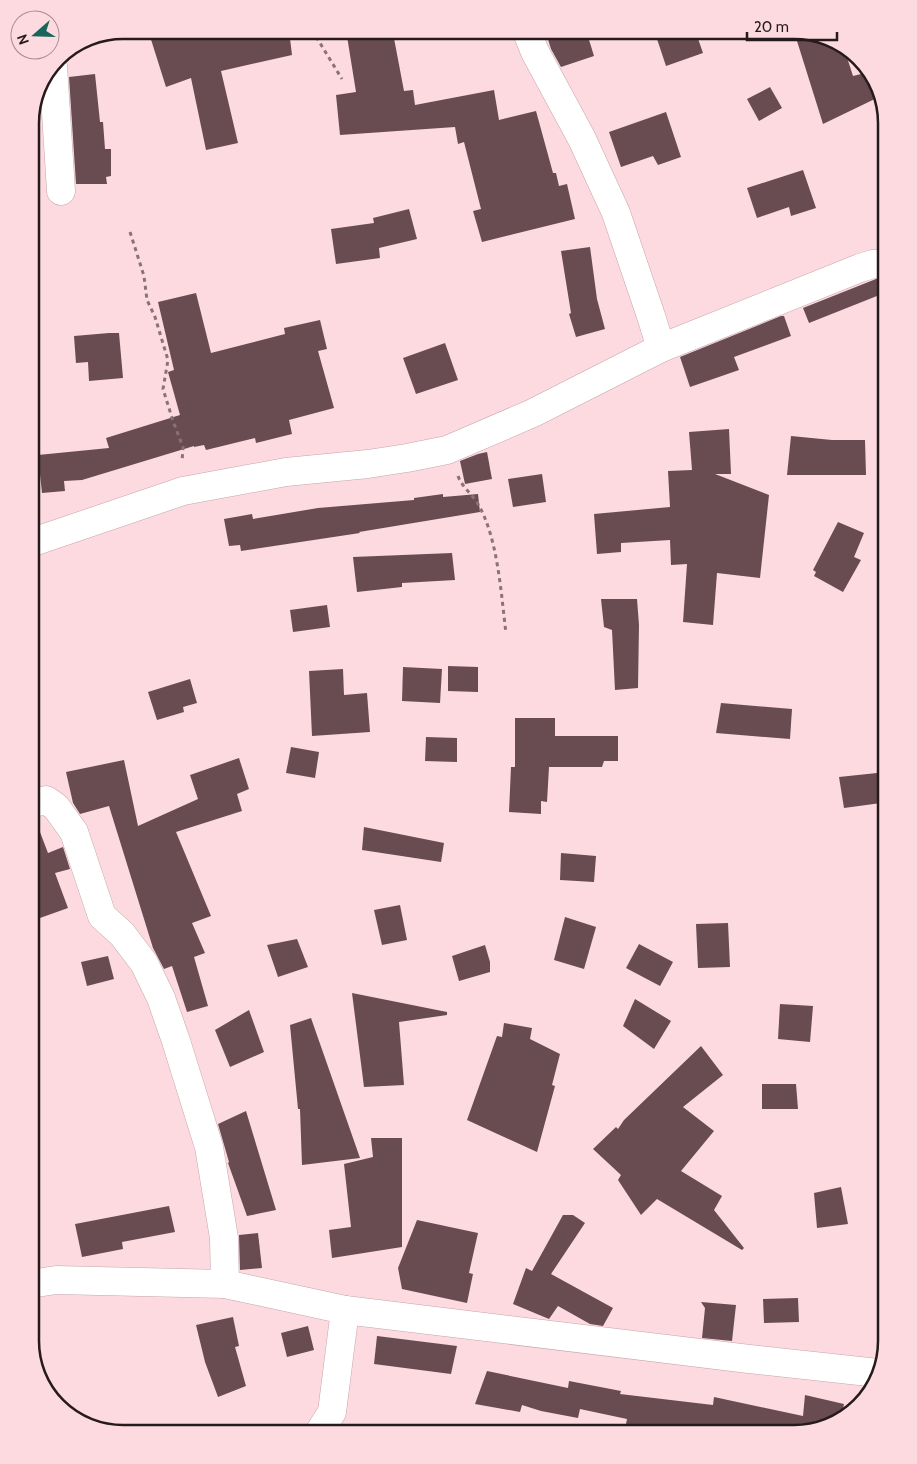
<svg xmlns="http://www.w3.org/2000/svg" width="917" height="1464" font-family="Cabin,sans-serif">
	<style>
		.building { fill: #684c52 }
		.lines { fill: none; stroke-linecap: round; stroke-linejoin: round }
		.street-casing { stroke: #c5a5ab; stroke-width: 29 }
		.path { stroke: #897377; stroke-width: 3; stroke-dasharray: 4 4; stroke-linecap: butt }
		.street { stroke: #fff; stroke-width: 28 }
		.rim { fill: none; stroke: #261a1c; stroke-width: 2.5 }
	</style>
	<rect width="100%" height="100%" fill="#fcdae0"/>
	<g class="building">
		<path d="M148,30H257L258,34L289,30L292,55L221,71L238,143L206,150L191,78L166,87Z"/>
		<path d="M346,30H372L373,37L393,33L404,91L413,90L415,105L494,90L499,120L536,111L553,173H556L559,186L567,184L575,219L482,242L473,211L481,209L464,142L458,144L455,127L340,135L336,95L356,92Z"/>
		<path d="M545,30H586L594,56L561,67L551,49Z"/>
		<path d="M654,30H695L703,53L666,66Z"/>
		<path d="M815,35L843,45L853,76L869,72L877,81L881,96L823,124L797,41Z"/>
		<path d="M95,74L100,122H103L105,149H111V176L106,177L107,184H76L69,77Z"/>
		<path d="M770,87L782,108L759,121L747,99Z"/>
		<path d="M666,112L681,157L658,165L653,156L621,167L609,132Z"/>
		<path d="M803,170L816,208L791,216L789,207L757,218L747,188Z"/>
		<path d="M409,209L417,239L379,248L380,258L336,264L331,229L374,223L373,218Z"/>
		<path d="M590,247L597,299L605,329L576,337L569,314L571,313L561,251Z"/>
		<path d="M876,279H887V292L809,323L803,308Z"/>
		<path d="M196,293L211,353L285,334L284,328L320,320L327,349L318,351L334,408L289,420L292,434L256,443L255,438L206,450L204,445L194,447V446L82,480L64,481L65,491L42,493L38,455L109,448L106,438L180,415L168,372L174,370L158,302Z"/>
		<path d="M781,316H784L791,336L734,357L739,370L690,387L680,357Z"/>
		<path d="M109,333H119L123,378L89,381L88,362L76,363L74,336Z"/>
		<path d="M445,343L458,380L416,394L403,358Z"/>
		<path d="M729,429L731,474H715L769,495L760,578L717,573L713,625L683,622L687,564L671,565L670,540L621,543V552L597,554L594,514L670,507L668,471L692,470L689,432Z"/>
		<path d="M791,436L832,440H865L866,475H787Z"/>
		<path d="M487,452L492,479L465,484L460,461L478,454Z"/>
		<path d="M542,474L546,502L513,507L508,479Z"/>
		<path d="M443,494V497L478,494L480,512L359,532L360,533L241,551L240,545L229,546L224,519L252,514L253,519L318,508L414,500V498Z"/>
		<path d="M838,522L864,533L854,557L861,560L843,592L814,576L816,572L813,570Z"/>
		<path d="M452,553L455,580L402,583V587L357,592L353,557Z"/>
		<path d="M601,599H637L639,625L638,688L615,690L612,630L604,627Z"/>
		<path d="M327,605L330,627L293,632L290,610Z"/>
		<path d="M448,666L478,667V692L448,691Z"/>
		<path d="M403,667L442,669L440,703L402,701Z"/>
		<path d="M343,669L344,695L367,693L370,732L312,736L309,671Z"/>
		<path d="M190,679L197,703L183,707L184,712L157,720L148,692Z"/>
		<path d="M721,703L792,709L790,739L716,733Z"/>
		<path d="M515,718H555V736H618V761H604L602,767H549L547,802L541,801V814L509,812L511,767H515Z"/>
		<path d="M426,737L457,738V762L425,761Z"/>
		<path d="M291,747L319,752L315,778L286,773Z"/>
		<path d="M239,758L249,789L237,794L242,811L176,832L211,916L192,923L205,953L194,957L208,1006L187,1012L172,966L164,969L153,948L109,806L80,814L73,803L66,772L124,760L138,826L198,799L190,775Z"/>
		<path d="M877,773L881,803L844,808L839,777Z"/>
		<path d="M30,819H35L48,853L63,847L70,869L55,873L68,908L40,918L30,891Z"/>
		<path d="M364,827L444,843L441,862L362,850Z"/>
		<path d="M561,853L596,856L594,882L560,880Z"/>
		<path d="M400,905L407,940L382,945L374,910Z"/>
		<path d="M565,917L596,927L584,969L554,960Z"/>
		<path d="M728,923L730,967L698,968L696,924Z"/>
		<path d="M297,939L308,967L278,977L267,945Z"/>
		<path d="M639,944L673,962L660,986L626,968Z"/>
		<path d="M485,945L490,962V972L459,981L452,956Z"/>
		<path d="M108,956L114,979L87,986L81,962Z"/>
		<path d="M352,993L447,1012V1015L399,1022L404,1085L364,1087Z"/>
		<path d="M635,999L671,1021L654,1049L623,1026Z"/>
		<path d="M780,1004L813,1006L810,1042L778,1039Z"/>
		<path d="M249,1010L264,1052L230,1067L215,1030Z"/>
		<path d="M311,1018L360,1158L302,1165L300,1109H298L290,1025Z"/>
		<path d="M504,1023L532,1028L530,1039L560,1054L552,1085L555,1086L537,1152L467,1120L497,1036L502,1037Z"/>
		<path d="M701,1046L723,1075L683,1107L714,1131L681,1171L722,1196L714,1210L744,1248L742,1250L657,1199L641,1215L618,1180L621,1175L593,1149L616,1127L618,1129L624,1120Z"/>
		<path d="M762,1084H796L798,1109H762Z"/>
		<path d="M246,1111L276,1210L247,1216L228,1163L229,1162L218,1124Z"/>
		<path d="M371,1138H402V1247L332,1258L329,1230L351,1227L344,1164L373,1157Z"/>
		<path d="M841,1187L848,1224L817,1228L814,1193Z"/>
		<path d="M169,1206L175,1232L122,1242L123,1249L82,1257L75,1224Z"/>
		<path d="M563,1215H573L585,1223L551,1274L613,1308L603,1326L590,1324L558,1306L549,1319L513,1304L526,1268L532,1271Z"/>
		<path d="M417,1220L478,1233L469,1273L473,1274L467,1303L402,1289L398,1268Z"/>
		<path d="M258,1233L262,1268L240,1270L239,1235Z"/>
		<path d="M798,1298L799,1322L764,1323L763,1299Z"/>
		<path d="M701,1302L736,1305L732,1341L702,1338L705,1308Z"/>
		<path d="M233,1317L239,1346L235,1347L246,1386L218,1397L205,1362L196,1325Z"/>
		<path d="M308,1326L314,1350L287,1357L281,1333Z"/>
		<path d="M377,1336L457,1346L451,1374L374,1364Z"/>
		<path d="M487,1371L568,1388L569,1381L621,1391L620,1394L713,1405L714,1397L803,1416L805,1395L844,1404L841,1419L836,1424L794,1434H624L627,1419L580,1409L578,1418L541,1411L522,1405L520,1412L475,1404Z"/>
	</g>
	<g class="lines">
		<g class="street-casing">
			<g id="street">
				<path d="M53,66L61,191"/>
				<path d="M661,348L860,268L873,264L887,263"/>
				<path d="M30,543L183,491L286,472L368,464L407,458L447,450L533,413L661,348L651,316L616,213L582,139L535,52L526,30"/>
				<path d="M30,804L46,800L56,807L74,832L102,916L122,934L144,963L161,998L176,1041L209,1147L224,1238L225,1284"/>
				<path d="M30,1284L56,1280L225,1284L345,1310L749,1359L878,1373"/>
				<path d="M318,1434L332,1412L345,1310"/>
			</g>
		</g>
		<g class="path">
			<path d="M312,30L342,79"/>
			<path d="M130,232L144,276L147,300L155,317L168,360L163,389L173,421L183,447L182,462"/>
			<path d="M458,476C462,487 472,494 478,504C498,538 501,594 506,633"/>
		</g>
		<use href="#street" class="street"/>
	</g>
	<path d="M0 0H917V1464H0ZM123 39H794A84 84 0 0 1 878 123V1341A84 84 0 0 1 794 1425H123A84 84 0 0 1 39 1341V123A84 84 0 0 1 123 39Z" fill="#fcdae0" fill-rule="evenodd"/>
	<path class="rim" d="M123 39H794A84 84 0 0 1 878 123V1341A84 84 0 0 1 794 1425H123A84 84 0 0 1 39 1341V123A84 84 0 0 1 123 39Z"/>
	<g transform="translate(35 35) rotate(250)"><circle r="24" fill="#fcdae0" stroke="#a68d92"/>
	<path d="M0-4L9 19L0 12L-9 19Z" fill="#19645d"/>
	<text y="-8" font-size="14" font-weight="bold" text-anchor="middle" fill="#261a1c">N</text>
	</g>
	<path d="M747 32v8h90v-8" fill="none" stroke="#261a1c" stroke-width="2.5"/>
	<text x="754" y="32" font-size="15" fill="#261a1c" stroke="#fcdae0" stroke-width="4" paint-order="stroke">20 m</text>
</svg>
